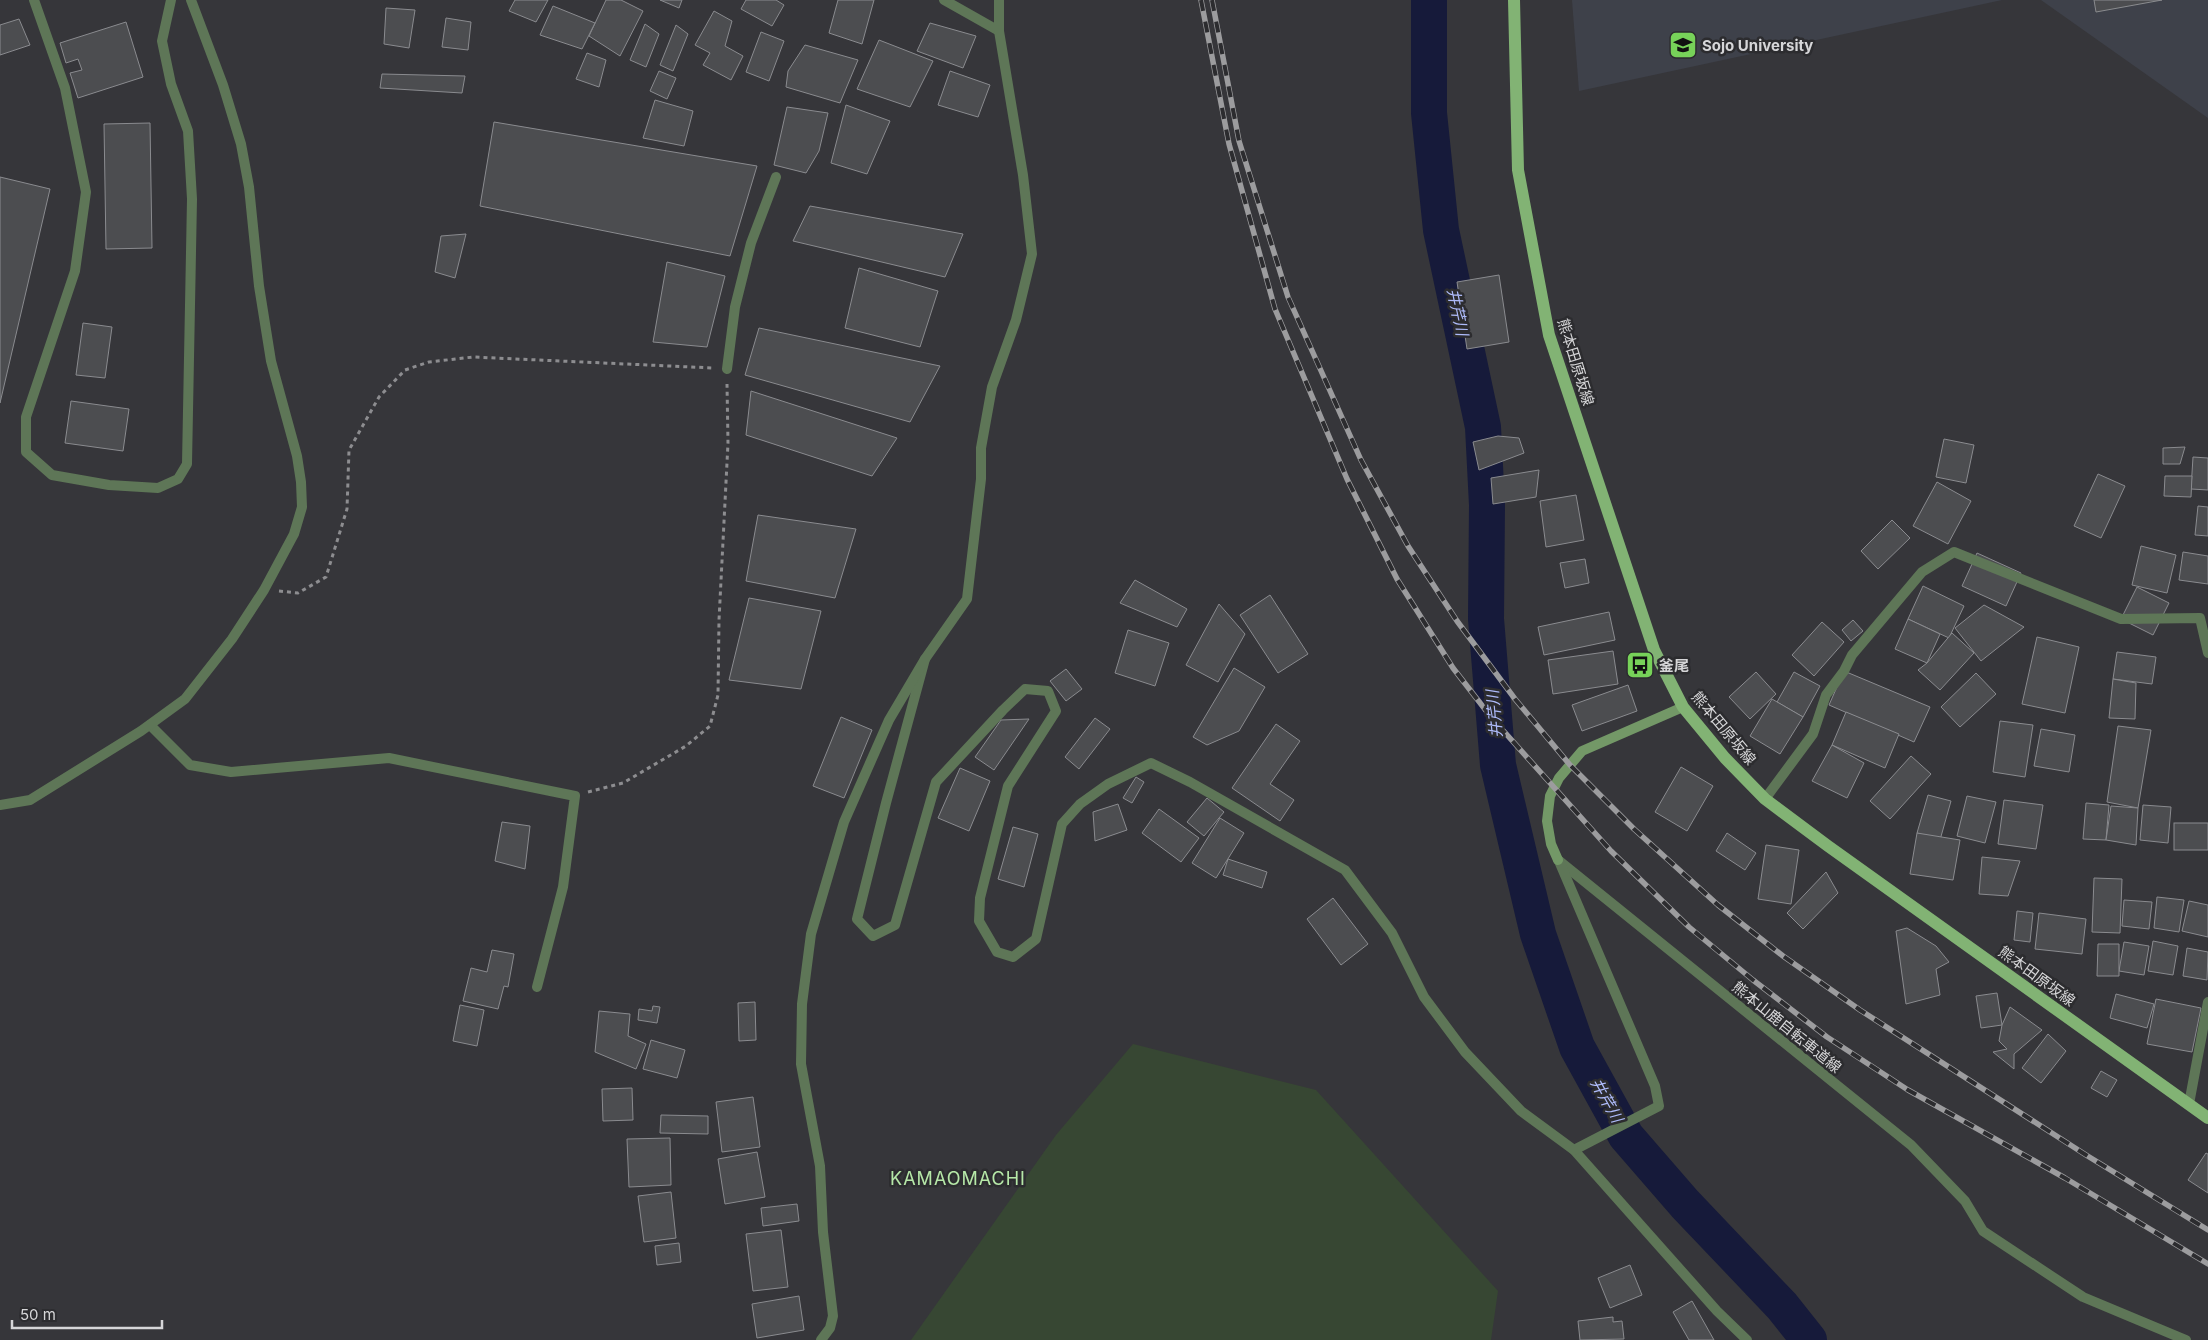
<svg xmlns="http://www.w3.org/2000/svg" width="2208" height="1340" font-family="Inter,'Noto Sans JP',sans-serif">
	<style>
		.built { fill: #3e414a }
		.green { fill: #374733 }
		.lines { fill: none; stroke-linecap: round; stroke-linejoin: round }
		.river { stroke: #161a3a; stroke-width: 36 }
		.building { fill: #4c4d50; stroke: #8a8b8f }
		.path { stroke: #8d8d90; stroke-width: 3; stroke-dasharray: 4 4; stroke-linecap: butt }
		.minor { stroke: #5e7657; stroke-width: 10 }
		.tertiary { stroke: #5e7657; stroke-width: 10 }
		.secondary { stroke: #739867; stroke-width: 10 }
		.primary { stroke: #82b374; stroke-width: 12 }
		.rail-casing { stroke: #9c9c9e; stroke-width: 5.5 }
		.rail { stroke: #2c2c2f; stroke-width: 4; stroke-dasharray: 11; stroke-linecap: butt }
		.labels { text-anchor: middle; dominant-baseline: central; stroke-width: 5; stroke-linejoin: round; paint-order: stroke }
		.poi-label { font-size: 15px; font-weight: bold; fill: #d6d6d8; stroke: #2c2c2f; text-anchor: start }
		.street-label { font-size: 15px; fill: #d6d6d8; stroke: #2c2c2f }
		.water-label { font-size: 16px; font-style: italic; fill: #aebbfa; stroke: #2c2c2f }
		.quarter-label { font-size: 18px; letter-spacing: 1px; fill: #b6e8a8; stroke: #2c2c2f }
	</style>
	<rect width="100%" height="100%" fill="#36363a"/>
	<g class="built">
		<path d="M1572,0H2002L1579,91Z"/>
		<path d="M2041,0H2208V118Z"/>
	</g>
	<path class="green" d="M1133,1044L1316,1090L1498,1291L1491,1340H911L1056,1135Z"/>
	<g class="lines">
		<path class="river" d="M1429,0V113L1441,230L1483,427L1487,505L1486,619L1498,765L1538,934L1577,1047L1626,1136L1685,1204L1782,1306L1809,1340"/>
	</g>
	<g class="building">
		<path d="M515,0H548L536,22L509,11Z"/>
		<path d="M606,0H621L643,11L620,56L589,36Z"/>
		<path d="M660,0H682L679,8Z"/>
		<path d="M746,0H776L784,5L772,26L741,9Z"/>
		<path d="M838,0H874L862,44L829,33Z"/>
		<path d="M2094,0H2162L2096,12Z"/>
		<path d="M553,6L595,23L582,49L540,35Z"/>
		<path d="M386,8L415,10L409,48L384,44Z"/>
		<path d="M714,11L732,21L725,46L743,56L731,80L703,65L710,53L695,45Z"/>
		<path d="M446,18L471,22L468,50L442,47Z"/>
		<path d="M19,19L30,45L0,55V25Z"/>
		<path d="M126,22L143,77L78,98L70,73L82,70L78,59L66,63L60,43Z"/>
		<path d="M930,23L976,36L963,68L917,51Z"/>
		<path d="M645,24L659,34L646,67L630,60Z"/>
		<path d="M676,25L688,34L673,71L660,65Z"/>
		<path d="M761,32L784,41L769,81L746,72Z"/>
		<path d="M879,40L933,61L910,107L857,89Z"/>
		<path d="M805,45L858,60L840,103L786,87L788,71Z"/>
		<path d="M587,53L606,60L599,87L576,79Z"/>
		<path d="M659,71L676,78L667,99L650,91Z"/>
		<path d="M950,71L990,85L978,117L938,105Z"/>
		<path d="M382,74L465,76L462,93L380,88Z"/>
		<path d="M655,100L693,111L684,146L643,138Z"/>
		<path d="M846,105L890,121L867,174L831,163Z"/>
		<path d="M787,107L828,113L819,151L806,173L774,165Z"/>
		<path d="M494,122L757,166L730,256L480,206Z"/>
		<path d="M150,123L152,248L106,249L104,124Z"/>
		<path d="M0,177L50,189L0,403Z"/>
		<path d="M810,206L963,234L945,277L793,241Z"/>
		<path d="M466,234L455,278L435,272L441,236Z"/>
		<path d="M667,262L725,276L707,347L653,342Z"/>
		<path d="M859,268L938,291L920,347L845,328Z"/>
		<path d="M1499,275L1509,342L1467,349L1457,282Z"/>
		<path d="M83,323L112,327L105,378L76,375Z"/>
		<path d="M759,328L940,366L910,422L745,375Z"/>
		<path d="M751,391L897,438L872,476L746,435Z"/>
		<path d="M71,401L129,409L123,451L65,443Z"/>
		<path d="M1498,436L1519,438L1524,453L1479,470L1473,442Z"/>
		<path d="M1944,439L1974,445L1966,483L1936,477Z"/>
		<path d="M2185,447L2180,464H2163V448Z"/>
		<path d="M2193,457L2208,458V490L2191,489Z"/>
		<path d="M1539,470L1536,497L1493,504L1491,478Z"/>
		<path d="M2098,474L2125,486L2101,538L2074,526Z"/>
		<path d="M2165,476H2192L2191,497L2164,496Z"/>
		<path d="M1937,482L1971,501L1948,544L1913,526Z"/>
		<path d="M1576,495L1584,540L1546,547L1540,501Z"/>
		<path d="M2198,506L2208,507V536L2195,535Z"/>
		<path d="M758,515L856,529L835,598L746,581Z"/>
		<path d="M1892,520L1910,538L1878,569L1861,551Z"/>
		<path d="M2141,546L2176,555L2167,593L2132,585Z"/>
		<path d="M2183,552L2208,556V584L2179,580Z"/>
		<path d="M1977,553L2021,573L2006,606L1962,586Z"/>
		<path d="M1585,559L1589,583L1565,588L1560,563Z"/>
		<path d="M1135,580L1187,609L1177,627L1120,603Z"/>
		<path d="M1923,586L1964,606L1949,638L1908,619Z"/>
		<path d="M2137,587L2169,603L2153,635L2121,619Z"/>
		<path d="M1270,595L1308,654L1278,673L1240,615Z"/>
		<path d="M749,598L821,611L801,689L729,680Z"/>
		<path d="M1219,604L1245,634L1218,682L1186,665Z"/>
		<path d="M1984,605L2024,627L1981,661L1955,628Z"/>
		<path d="M1609,612L1615,640L1544,655L1538,627Z"/>
		<path d="M1908,619L1940,634L1927,663L1895,649Z"/>
		<path d="M1853,620L1863,631L1851,641L1842,630Z"/>
		<path d="M1822,622L1844,642L1814,676L1792,655Z"/>
		<path d="M1128,630L1169,643L1155,686L1115,673Z"/>
		<path d="M1952,633L1974,653L1940,690L1918,670L1927,663Z"/>
		<path d="M2037,637L2079,647L2065,713L2022,704Z"/>
		<path d="M1613,651L1618,684L1553,694L1548,660Z"/>
		<path d="M2117,652L2156,657L2152,684L2113,679Z"/>
		<path d="M1234,668L1265,687L1239,731L1207,745L1193,737Z"/>
		<path d="M1066,669L1082,689L1066,701L1050,681Z"/>
		<path d="M1844,671L1930,707L1914,742L1829,705Z"/>
		<path d="M1756,672L1776,694L1750,719L1729,697Z"/>
		<path d="M1794,672L1820,686L1803,717L1777,702Z"/>
		<path d="M1976,673L1996,694L1960,727L1941,707Z"/>
		<path d="M2113,679L2136,683L2135,719L2109,718Z"/>
		<path d="M1628,685L1637,711L1582,731L1572,705Z"/>
		<path d="M1772,699L1803,717L1780,754L1750,736Z"/>
		<path d="M1846,712L1899,734L1885,768L1832,745Z"/>
		<path d="M841,717L872,730L844,798L813,786Z"/>
		<path d="M1095,718L1110,729L1079,769L1065,757Z"/>
		<path d="M1029,719L994,770L975,757L1001,720Z"/>
		<path d="M2000,721L2033,725L2025,777L1993,772Z"/>
		<path d="M1276,724L1300,741L1270,784L1294,800L1280,821L1232,788Z"/>
		<path d="M2118,726L2151,730L2138,808L2107,802Z"/>
		<path d="M2041,729L2075,735L2069,772L2034,766Z"/>
		<path d="M1832,745L1864,763L1847,798L1812,781Z"/>
		<path d="M1911,756L1931,774L1890,819L1870,801Z"/>
		<path d="M1681,767L1713,786L1687,831L1655,812Z"/>
		<path d="M960,768L990,781L969,831L938,818Z"/>
		<path d="M1136,777L1144,782L1132,803L1123,798Z"/>
		<path d="M1928,795L1951,801L1940,840L1917,833Z"/>
		<path d="M1967,796L1996,802L1985,843L1957,836Z"/>
		<path d="M1207,798L1224,812L1204,836L1187,822Z"/>
		<path d="M2004,800L2043,805L2036,849L1998,844Z"/>
		<path d="M2086,803L2109,805L2106,840L2083,839Z"/>
		<path d="M1118,804L1127,830L1095,841L1093,812Z"/>
		<path d="M2143,805L2171,807L2168,843L2140,840Z"/>
		<path d="M2111,806L2138,808L2136,845L2106,840Z"/>
		<path d="M1159,809L1199,838L1181,862L1142,833Z"/>
		<path d="M1220,818L1244,833L1216,878L1192,863Z"/>
		<path d="M502,822L530,826L525,869L495,861Z"/>
		<rect x="2174" y="823" width="34" height="27"/>
		<path d="M1013,827L1038,834L1024,887L998,879Z"/>
		<path d="M1727,833L1756,853L1745,870L1716,851Z"/>
		<path d="M1917,833L1960,840L1953,880L1910,874Z"/>
		<path d="M1766,845L1799,850L1791,904L1758,899Z"/>
		<path d="M1982,857L2020,861L2008,896L1979,894Z"/>
		<path d="M1228,859L1267,872L1262,888L1223,875Z"/>
		<path d="M1826,872L1838,893L1803,929L1787,913Z"/>
		<path d="M2094,878L2122,879L2120,933L2092,932Z"/>
		<path d="M2157,897L2184,900L2179,932L2154,928Z"/>
		<path d="M1333,898L1368,944L1341,965L1307,919Z"/>
		<path d="M2124,900L2152,902L2149,929L2122,926Z"/>
		<path d="M2189,901L2208,905V937L2182,931Z"/>
		<path d="M2017,911L2033,913L2030,942L2014,940Z"/>
		<path d="M2039,913L2086,919L2082,954L2035,949Z"/>
		<path d="M1907,928L1936,946L1949,962L1936,969L1940,995L1906,1004L1896,931Z"/>
		<path d="M2153,941L2178,946L2173,975L2148,971Z"/>
		<path d="M2124,942L2149,946L2144,975L2119,971Z"/>
		<path d="M2098,944H2119V976H2097Z"/>
		<path d="M2187,948L2208,952L2207,980L2183,976Z"/>
		<path d="M492,950L514,954L508,987L504,986L498,1009L463,1001L471,968L487,972Z"/>
		<path d="M1997,993L2002,1025L1981,1028L1976,996Z"/>
		<path d="M2116,994L2154,1004L2147,1028L2110,1018Z"/>
		<path d="M2156,999L2201,1008L2192,1052L2147,1044Z"/>
		<path d="M755,1002L756,1040L739,1041L738,1003Z"/>
		<path d="M460,1005L484,1010L477,1046L453,1041Z"/>
		<path d="M653,1006L660,1007L657,1023L638,1020L639,1009L652,1011Z"/>
		<path d="M2010,1007L2042,1030L2014,1054V1069L1993,1052L2007,1049L1999,1041L2002,1025Z"/>
		<path d="M599,1011L630,1014L628,1036L646,1044L636,1069L595,1052Z"/>
		<path d="M2048,1034L2066,1051L2041,1083L2022,1068Z"/>
		<path d="M651,1040L685,1050L677,1078L643,1069Z"/>
		<path d="M2101,1071L2117,1080L2107,1097L2091,1088Z"/>
		<path d="M632,1088L633,1120L603,1121L602,1089Z"/>
		<path d="M753,1097L760,1147L722,1152L716,1102Z"/>
		<path d="M661,1115L708,1116V1134L660,1133Z"/>
		<path d="M670,1138L671,1185L629,1187L627,1139Z"/>
		<path d="M757,1152L765,1197L725,1204L718,1159Z"/>
		<path d="M2206,1153L2208,1154V1193L2188,1180Z"/>
		<path d="M671,1192L676,1238L644,1242L638,1196Z"/>
		<path d="M797,1204L799,1221L763,1226L761,1208Z"/>
		<path d="M781,1230L788,1287L753,1291L746,1234Z"/>
		<path d="M679,1243L681,1262L657,1265L655,1246Z"/>
		<path d="M1630,1265L1642,1295L1610,1308L1598,1278Z"/>
		<path d="M799,1296L804,1330L757,1338L752,1304Z"/>
		<path d="M1692,1301L1714,1340H1689L1673,1312Z"/>
		<path d="M1613,1317V1322L1622,1321L1624,1339L1580,1340L1578,1321Z"/>
	</g>
	<g class="lines">
		<g class="path">
			<path d="M279,591L298,593L326,577L347,509L349,450L379,397L405,370L429,362L473,357L713,368"/>
			<path d="M588,792L623,783L686,746L710,726L718,695L719,620L728,443L727,384"/>
		</g>
		<g class="minor">
			<path d="M34,0L65,88L86,192L75,271L26,417V452L52,475L109,485L158,488L178,479L187,464L192,199L188,131L171,84L162,41L171,0"/>
			<path d="M944,0L999,31"/>
			<path d="M727,369L735,307L751,243L776,177"/>
			<path d="M925,659L886,803L857,919L873,936L895,925L936,782L1003,710L1025,689L1048,691L1056,711L1008,786L980,898L979,921L997,952L1013,957L1036,939L1062,824L1080,804L1108,784L1151,763L1190,782L1345,870L1392,933L1424,997L1465,1052L1521,1111L1574,1150L1717,1311L1747,1340"/>
			<path d="M150,725L190,765L231,772L389,758L575,796L563,887L537,987"/>
			<path d="M1765,799L1813,734L1826,695L1844,671L1852,655L1922,572L1954,552L2121,619L2200,618L2208,653"/>
			<path d="M1558,860L1911,1145L1965,1201L1983,1231L2083,1297L2186,1340"/>
			<path d="M1559,861L1655,1086L1659,1106L1574,1150"/>
			<path d="M2189,1104L2208,1002"/>
			<path d="M821,1340L830,1328L833,1316L823,1232L820,1166L801,1064L802,1004L811,934L844,822L889,720L925,659L967,599L981,479V448L992,387L1016,320L1032,254L1023,175L999,31V0"/>
		</g>
		<path class="tertiary" d="M0,805L30,800L141,731L185,699L232,639L264,590L294,534L302,507L301,482L297,456L271,361L259,286L249,187L241,144L223,85L191,0"/>
		<path class="secondary" d="M1558,860L1551,844L1547,821L1550,796L1559,778L1582,751L1683,707"/>
		<path class="primary" d="M1514,0L1518,170L1549,335L1654,650L1683,707L1725,758L1765,799L1828,846L2208,1118"/>
		<g class="rail-casing">
			<g id="rail">
				<path d="M1201,0L1229,144L1275,309L1347,479L1397,579L1453,668L1491,717L1611,851L1689,927L1753,980L1827,1037L1908,1090L2065,1178L2208,1264"/>
				<path d="M1212,0L1239,141L1288,297L1361,460L1408,546L1457,621L1515,699L1570,765L1634,829L1718,905L1783,956L1860,1010L2086,1155L2208,1230"/>
			</g>
		</g>
		<use href="#rail" class="rail"/>
	</g>
	<defs>
		<g id="university-square" transform="scale(1.4375)"><rect x="-9" y="-9" width="18" height="18" rx="4" fill="#77d259" stroke="#2c2c2f"/><path d="M0-5L7-2L0 1L-7-2ZM-4 1L0 2.5L4 1V4Q0 6-4 4Z" fill="#111"/></g>
		<g id="bus-square" transform="scale(1.4375)"><rect x="-9" y="-9" width="18" height="18" rx="4" fill="#77d259" stroke="#2c2c2f"/><path d="M-5-6H5V4H4V6H2V4H-2V6H-4V4H-5ZM-3.5-4V0h7V-4ZM-3.5 1.2v1.5H-2V1.2ZM2 1.2v1.5H3.5V1.2Z" fill="#111"/></g>
	</defs>
	<g fill-rule="evenodd">
		<use href="#university-square" x="1683" y="45"/>
		<use href="#bus-square" x="1640" y="665"/>
	</g>
	<g class="labels">
		<g class="poi-label">
			<text x="1702" y="45">Sojo University</text>
			<text x="1659" y="665">釜尾</text>
		</g>
		<g class="street-label">
			<text transform="translate(1576 362) rotate(73)">熊本田原坂線</text>
			<text transform="translate(1724 728) rotate(50)">熊本田原坂線</text>
			<text transform="translate(2037 976) rotate(36)">熊本田原坂線</text>
			<text transform="translate(1787 1027) rotate(39)">熊本山鹿自転車道線</text>
		</g>
		<g class="water-label">
			<text transform="translate(1458 312) rotate(78)">井芹川</text>
			<text transform="translate(1494 714) rotate(-95)">井芹川</text>
			<text transform="translate(1607 1100) rotate(61)">井芹川</text>
		</g>
		<g class="quarter-label">
			<text x="958" y="1178">KAMAOMACHI</text>
		</g>
	</g>
	<path d="M12 1320v8h150v-8" fill="none" stroke="#d6d6d8" stroke-width="2.5"/>
	<text x="20" y="1320" font-size="15" fill="#d6d6d8" stroke="#2c2c2f" stroke-width="4" paint-order="stroke">50 m</text>
</svg>
